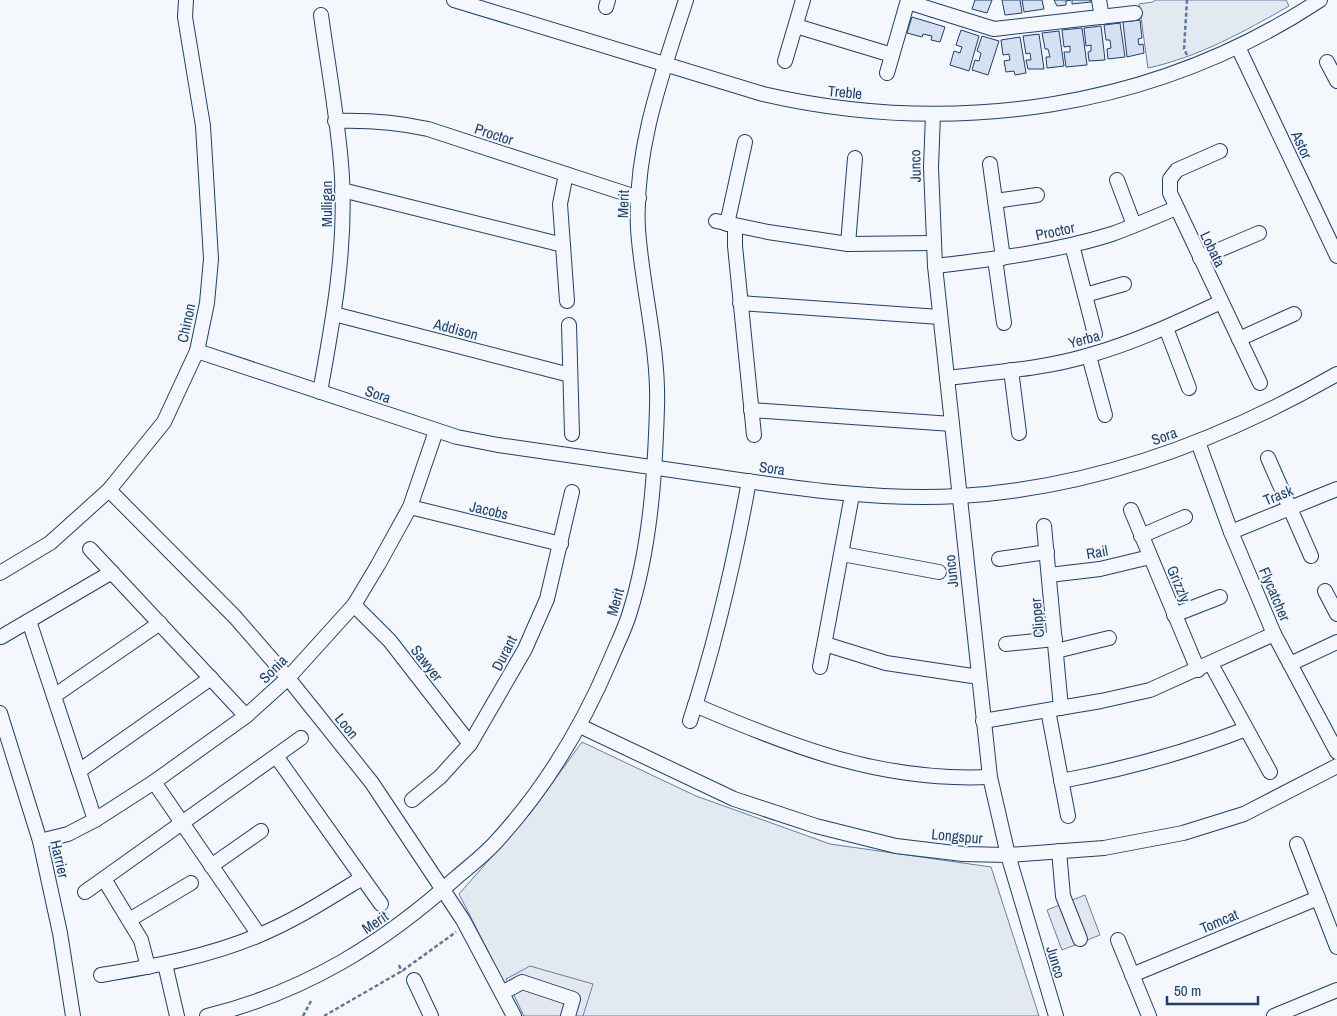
<svg xmlns="http://www.w3.org/2000/svg" width="1337" height="1016" font-family="'Archivo Narrow',sans-serif">
	<style>
		.green { fill: #e3e9f0; stroke: #687fa3 }
		.parking { fill: #e3e8f0; stroke: #687fa3 }
		.building { fill: #d5e0f0; stroke: #1d3f73 }
		.lines { fill: none; stroke-linecap: round; stroke-linejoin: round }
		.minor-casing { stroke: #1d3f73; stroke-width: 16 }
		.path { stroke: #5e769c; stroke-width: 2.5; stroke-dasharray: 4 2.5; stroke-linecap: butt }
		.minor { stroke: #f4f7fb; stroke-width: 14 }
		.labels { text-anchor: middle; dominant-baseline: central; stroke-width: 4; stroke-linejoin: round; paint-order: stroke }
		.street-label { font-size: 15px; fill: #1d3f73; stroke: #f4f7fb }
	</style>
	<rect width="100%" height="100%" fill="#f4f7fb"/>
	<g class="green">
		<path d="M1155,0H1286L1289,6C1245,31 1199,57 1148,68L1139,4L1153,2Z"/>
		<path d="M582,742L696,796L830,844L991,867L1039,1016H521L459,894L532,811Z"/>
	</g>
	<g class="parking">
		<path d="M1085,895L1100,935L1062,950L1047,910Z"/>
		<path d="M530,966L593,984L583,1016H524L506,979Z"/>
	</g>
	<g class="building">
		<path d="M975,0H992L987,13L972,9Z"/>
		<path d="M1002,0H1020L1022,13L1005,15Z"/>
		<path d="M1022,0H1042L1044,9L1024,12Z"/>
		<path d="M1054,0H1071L1066,1V5L1057,6Z"/>
		<path d="M1072,0H1090L1091,2L1072,4Z"/>
		<path d="M912,17L945,27L940,42L931,40L932,36L923,34L922,37L907,33Z"/>
		<path d="M1140,20L1142,38L1138,39L1139,45L1143,44L1144,53L1127,57L1123,22Z"/>
		<path d="M1120,23L1125,57L1108,59L1107,49L1111,48L1110,40H1106L1104,25Z"/>
		<path d="M1101,26L1105,60L1089,61L1088,52L1091,51V45L1086,46L1084,28Z"/>
		<path d="M1082,28L1087,65L1066,67L1064,52H1070V46L1064,47L1062,30Z"/>
		<path d="M961,30L979,36L969,71L950,65L954,51L960,53L962,47L956,45Z"/>
		<path d="M1059,31L1064,66L1047,68L1046,57H1050L1048,49H1045L1042,33Z"/>
		<path d="M1039,34L1044,69H1028L1026,60H1031L1030,53L1026,54L1023,36Z"/>
		<path d="M982,36L999,41L988,75L972,70L975,60L979,61L981,53L977,51Z"/>
		<path d="M1020,37L1026,73L1015,75L1014,71L1006,72L1004,61L1010,60L1009,54L1003,55L1001,40Z"/>
	</g>
	<g class="lines">
		<g class="minor-casing">
			<g id="minor">
				<path d="M454,0L763,94C955,138 1155,109 1320,0"/>
				<path d="M1099,0L1102,17"/>
				<path d="M908,2L994,29L1135,13"/>
				<path d="M606,7L608,0"/>
				<path d="M796,26L892,55"/>
				<path d="M1238,47L1337,256"/>
				<path d="M785,61L803,0"/>
				<path d="M1327,62L1337,81"/>
				<path d="M887,73L908,0"/>
				<path d="M933,114L931,167L935,266L990,777L1008,855L1056,1016"/>
				<path d="M335,121C368,120 396,122 428,129L639,198"/>
				<path d="M1220,151L1177,170L1170,179V193L1260,383"/>
				<path d="M990,164L1003,258"/>
				<path d="M566,174L560,204L567,301"/>
				<path d="M1117,180L1134,225"/>
				<path d="M342,190L563,245"/>
				<path d="M995,201L1037,195"/>
				<path d="M716,221L768,232L848,244L934,243"/>
				<path d="M727,224L745,142"/>
				<path d="M735,226V246L754,435"/>
				<path d="M848,244L855,158"/>
				<path d="M1072,245L1095,334"/>
				<path d="M1200,258L1259,233"/>
				<path d="M995,259L1004,323"/>
				<path d="M935,266C995,259 1055,252 1112,234C1134,226 1155,217 1176,208"/>
				<path d="M1085,295L1124,284"/>
				<path d="M740,303L940,317"/>
				<path d="M334,314L570,375"/>
				<path d="M569,325L572,434"/>
				<path d="M1166,328L1189,388"/>
				<path d="M1239,339L1294,314"/>
				<path d="M197,351L457,437L498,445C569,455 641,465 713,476C794,488 877,501 960,496C1093,488 1222,440 1337,374"/>
				<path d="M1089,356L1105,415"/>
				<path d="M1011,370L1019,433"/>
				<path d="M947,378C994,372 1044,369 1090,355C1136,342 1178,322 1221,302"/>
				<path d="M320,392C333,321 346,250 342,177C339,124 328,67 321,15"/>
				<path d="M751,410L952,424"/>
				<path d="M1198,442L1231,532L1274,634L1337,752"/>
				<path d="M1268,458L1311,556"/>
				<path d="M109,490L235,617L288,678L372,783L463,920L514,1016"/>
				<path d="M410,507L561,544"/>
				<path d="M1131,510L1198,670"/>
				<path d="M1044,526L1061,708"/>
				<path d="M1231,532L1337,489"/>
				<path d="M1141,536L1185,517"/>
				<path d="M90,549L246,716"/>
				<path d="M842,554L939,572"/>
				<path d="M999,559L1047,552"/>
				<path d="M0,573L50,543L109,490L164,422L197,351L207,303L211,259L203,126L185,17L186,0"/>
				<path d="M1049,575L1100,569L1150,557"/>
				<path d="M1325,591L1337,614"/>
				<path d="M354,605L390,641L470,744"/>
				<path d="M1174,615L1220,597"/>
				<path d="M29,621L95,820"/>
				<path d="M1,637L112,572"/>
				<path d="M825,644L886,663L979,677"/>
				<path d="M1006,644L1055,639"/>
				<path d="M1056,651L1109,638"/>
				<path d="M1211,664L1270,772"/>
				<path d="M1290,664L1337,642"/>
				<path d="M820,667L852,495"/>
				<path d="M54,696L160,623"/>
				<path d="M695,705C792,747 882,782 990,777"/>
				<path d="M1048,710L1068,816"/>
				<path d="M0,713L40,841L60,933L73,1016"/>
				<path d="M690,721C716,642 734,563 749,481"/>
				<path d="M983,721L1101,701L1150,690L1274,634"/>
				<path d="M580,726L734,799L816,826L896,846L963,854L1008,855L1104,848L1183,833L1244,814L1337,766"/>
				<path d="M276,756L381,904"/>
				<path d="M79,771L211,678"/>
				<path d="M1061,781C1125,769 1185,753 1246,729"/>
				<path d="M154,782L259,935"/>
				<path d="M412,800L440,777L470,744L525,649L547,599L572,492"/>
				<path d="M40,841L68,834L95,820L154,782L246,716L288,678L354,605L378,565L410,507L436,431"/>
				<path d="M1297,844L1337,947"/>
				<path d="M1059,851L1063,896L1080,939"/>
				<path d="M211,866L261,831"/>
				<path d="M104,879L141,940L148,967"/>
				<path d="M85,892L301,738"/>
				<path d="M129,920L191,883"/>
				<path d="M1118,940L1149,1016"/>
				<path d="M165,964L177,1016"/>
				<path d="M101,975C155,966 207,957 257,936C294,921 328,899 362,878"/>
				<path d="M1132,975L1318,898"/>
				<path d="M414,980L431,1016"/>
				<path d="M502,993L522,982L573,999L568,1016"/>
				<path d="M207,1016C305,992 384,943 458,876C471,865 484,855 495,843C544,790 582,727 610,661C616,646 624,631 629,615C650,549 655,477 657,407C659,348 642,288 638,229C634,150 662,74 686,0"/>
				<path d="M1274,1016L1337,990"/>
			</g>
		</g>
		<g class="path">
			<path d="M1187,55L1184,49L1187,0"/>
			<path d="M399,965L402,972"/>
			<path d="M303,1016L311,1001"/>
			<path d="M324,1016L402,971L456,932"/>
		</g>
		<use href="#minor" class="minor"/>
	</g>
	<g class="labels">
		<g class="street-label">
			<text transform="translate(845 92) rotate(5)">Treble</text>
			<text transform="translate(494 134) rotate(18)">Proctor</text>
			<text transform="translate(1302 145) rotate(65)">Astor</text>
			<text transform="translate(915 166) rotate(-91)">Junco</text>
			<text transform="translate(326 204) rotate(-90)">Mulligan</text>
			<text transform="translate(623 204) rotate(-88)">Merit</text>
			<text transform="translate(1055 231) rotate(-12)">Proctor</text>
			<text transform="translate(1213 249) rotate(64)">Lobata</text>
			<text transform="translate(186 323) rotate(-78)">Chinon</text>
			<text transform="translate(456 329) rotate(15)">Addison</text>
			<text transform="translate(1084 339) rotate(-15)">Yerba</text>
			<text transform="translate(378 394) rotate(19)">Sora</text>
			<text transform="translate(1164 436) rotate(-20)">Sora</text>
			<text transform="translate(772 468) rotate(8)">Sora</text>
			<text transform="translate(1278 495) rotate(-22)">Trask</text>
			<text transform="translate(489 510) rotate(13)">Jacobs</text>
			<text transform="translate(1097 552) rotate(-10)">Rail</text>
			<text transform="translate(951 571) rotate(-96)">Junco</text>
			<text transform="translate(1179 584) rotate(67)">Grizzly</text>
			<text transform="translate(1275 594) rotate(67)">Flycatcher</text>
			<text transform="translate(615 602) rotate(-74)">Merit</text>
			<text transform="translate(1037 618) rotate(-95)">Clipper</text>
			<text transform="translate(504 653) rotate(-63)">Durant</text>
			<text transform="translate(427 663) rotate(52)">Sawyer</text>
			<text transform="translate(273 669) rotate(-45)">Sonia</text>
			<text transform="translate(347 726) rotate(51)">Loon</text>
			<text transform="translate(957 836) rotate(5)">Longspur</text>
			<text transform="translate(60 859) rotate(77)">Harrier</text>
			<text transform="translate(1219 921) rotate(-23)">Tomcat</text>
			<text transform="translate(375 922) rotate(-34)">Merit</text>
			<text transform="translate(1056 962) rotate(73)">Junco</text>
		</g>
	</g>
	<path d="M1167 996v8h91v-8" fill="none" stroke="#1d3f73" stroke-width="2.5"/>
	<text x="1174" y="996" font-size="15" fill="#1d3f73" stroke="#f4f7fb" stroke-width="4" paint-order="stroke">50 m</text>
</svg>
